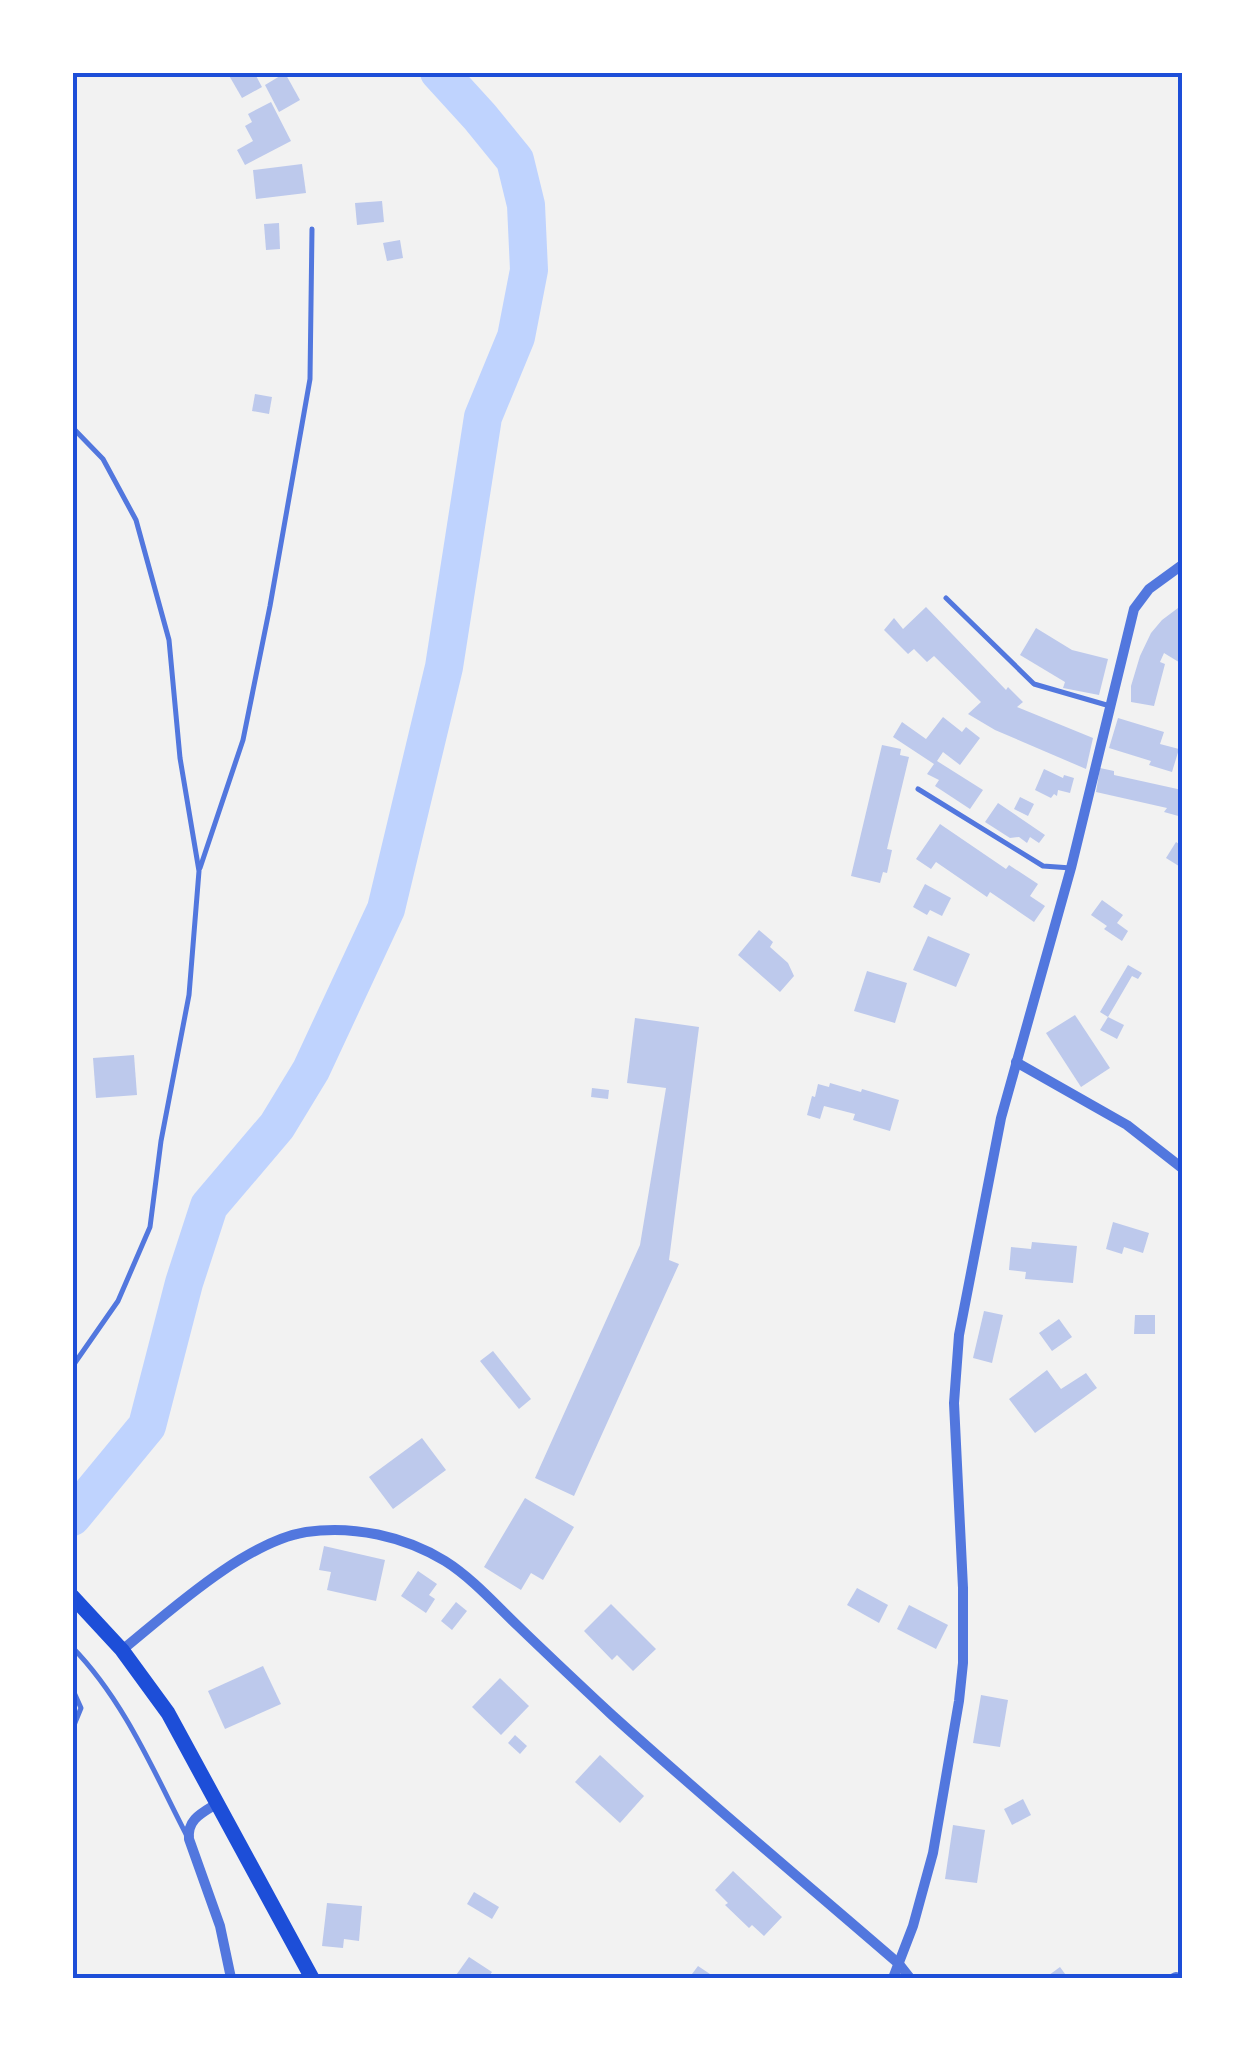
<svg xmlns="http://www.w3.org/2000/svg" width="1255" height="2051" font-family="Raleway,sans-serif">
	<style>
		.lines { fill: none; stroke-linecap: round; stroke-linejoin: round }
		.river { stroke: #bfd3fe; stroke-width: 38 }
		.building { fill: #bdc9ec }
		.service { stroke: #5277de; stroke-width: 5 }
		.minor { stroke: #5277de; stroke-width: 10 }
		.secondary { stroke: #1d4ed8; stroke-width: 15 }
		.neatline { fill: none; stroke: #1d4ed8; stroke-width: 4 }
	</style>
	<rect width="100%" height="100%" fill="#f2f2f2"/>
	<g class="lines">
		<path class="river" d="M72,1517L147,1426L184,1283L209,1206L277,1126L311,1070L386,909L444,667L483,417L516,337L529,270L526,205L515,160L480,117L439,72"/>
	</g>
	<g class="building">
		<path d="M227,72H254L262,87L242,98Z"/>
		<path d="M285,73L300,100L279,112L265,85Z"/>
		<path d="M271,102L291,141L245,165L237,150L253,141L245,126L252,122L248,114Z"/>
		<path d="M302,164L306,193L256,199L253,170Z"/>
		<path d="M382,201L384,222L357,225L355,203Z"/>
		<path d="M279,223L280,249L266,250L264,224Z"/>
		<path d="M400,240L403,258L387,261L383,243Z"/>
		<path d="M255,394L272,397L269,414L252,411Z"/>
		<path d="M1182,605V664L1164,653L1160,662L1165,664L1154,706L1131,702V686L1140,656L1151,633L1162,620Z"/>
		<path d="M926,607L1006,690L1008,687L1023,702L1017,707L1093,738L1086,769L995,730L968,714L981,702L934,656L927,662L914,649L908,654L884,630L894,618L903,629Z"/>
		<path d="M1036,628L1072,650L1108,659L1099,695L1063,688L1065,682L1020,655Z"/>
		<path d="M943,717L962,732L966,727L980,738L960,765L943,752L937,761L983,790L970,809L935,786L939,780L927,774L934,764L893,737L902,722L926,739Z"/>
		<path d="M1118,718L1164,732L1160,744L1179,749L1172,772L1149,765L1151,761L1109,748Z"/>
		<path d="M882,745L901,749L900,755L909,757L887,849L892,850L887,873L883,872L880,883L851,876Z"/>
		<path d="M1100,768L1114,771V775L1182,790V817L1164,812L1167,808L1096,792Z"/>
		<path d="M1044,769L1063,778L1064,775L1074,778L1070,793L1058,790L1057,796L1054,794L1051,798L1035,790Z"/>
		<path d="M1020,797L1034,804L1028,816L1014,809Z"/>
		<path d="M998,803L1045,835L1039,843L1030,837L1027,843L1019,837L1010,838L985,822Z"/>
		<path d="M940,824L1006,869L1009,865L1038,884L1030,896L1045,906L1034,922L990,892L987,897L936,862L931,869L916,859Z"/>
		<path d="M1176,842L1182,846V868L1166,858Z"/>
		<path d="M925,884L951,898L942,916L930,910L927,915L913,907Z"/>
		<path d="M1102,900L1123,915L1117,923L1128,931L1122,941L1104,929L1107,926L1091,915Z"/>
		<path d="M759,930L773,942L770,947L788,963L794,976L780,992L738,955Z"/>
		<path d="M928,936L970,954L956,987L913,970Z"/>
		<path d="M1128,965L1142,973L1138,979L1132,976L1108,1017L1100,1012Z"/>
		<path d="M867,971L907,983L895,1023L854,1011Z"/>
		<path d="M1075,1015L1110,1068L1081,1087L1046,1033Z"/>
		<path d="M1108,1017L1124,1025L1117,1039L1100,1030Z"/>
		<path d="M635,1018L699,1027L669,1260L679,1264L574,1496L535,1478L640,1245L666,1088L627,1083Z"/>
		<path d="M134,1055L137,1095L96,1098L93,1058Z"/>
		<path d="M830,1083L861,1092L862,1089L899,1100L890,1131L853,1120L855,1114L824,1106L820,1119L807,1115L812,1096L815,1097L818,1084L829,1087Z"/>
		<path d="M592,1088L609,1090L608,1099L591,1097Z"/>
		<path d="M1113,1222L1149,1233L1143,1253L1124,1247L1122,1254L1106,1249Z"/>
		<path d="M1032,1242L1077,1246L1073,1283L1025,1279L1026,1272L1009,1270L1011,1247L1031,1249Z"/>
		<path d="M984,1311L1003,1315L992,1363L973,1358Z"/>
		<path d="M1135,1315H1155V1334H1134Z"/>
		<path d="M1059,1319L1072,1337L1052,1351L1039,1333Z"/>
		<path d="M493,1351L531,1399L519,1409L480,1361Z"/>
		<path d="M1047,1370L1061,1389L1086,1373L1097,1388L1035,1433L1009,1399Z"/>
		<path d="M422,1438L446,1470L393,1509L369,1477Z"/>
		<path d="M525,1498L574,1527L543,1580L531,1573L521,1590L484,1567Z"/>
		<path d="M324,1546L385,1560L376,1601L327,1590L331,1572L319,1570Z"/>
		<path d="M418,1571L437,1584L429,1595L435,1599L426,1613L401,1596Z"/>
		<path d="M857,1588L888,1605L879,1623L847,1605Z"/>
		<path d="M456,1602L467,1611L452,1630L441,1621Z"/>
		<path d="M611,1604L656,1649L633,1671L617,1655L612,1660L584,1631Z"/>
		<path d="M909,1605L948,1625L936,1649L897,1629Z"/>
		<path d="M263,1666L281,1704L225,1729L208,1691Z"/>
		<path d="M500,1678L529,1706L501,1735L472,1707Z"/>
		<path d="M981,1695L1008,1700L1000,1747L973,1743Z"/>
		<path d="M515,1735L527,1746L520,1754L508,1743Z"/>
		<path d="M600,1755L644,1796L620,1823L575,1782Z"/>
		<path d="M1023,1799L1031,1815L1012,1825L1004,1809Z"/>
		<path d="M953,1825L985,1830L977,1883L945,1879Z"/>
		<path d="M733,1871L782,1917L764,1936L752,1925L749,1928L725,1905L728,1903L715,1890Z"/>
		<path d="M474,1892L499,1907L492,1919L467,1904Z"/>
		<path d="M327,1903L362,1906L359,1941L344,1939L343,1948L322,1946Z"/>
		<path d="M469,1957L492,1972L488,1978H454Z"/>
		<path d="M698,1966L716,1978H689Z"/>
		<path d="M1060,1967L1068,1978H1045Z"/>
	</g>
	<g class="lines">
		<g class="service">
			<path d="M72,427L103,459L136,520L169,640L180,758L199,871L189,995L161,1141L150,1227L118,1301L72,1367"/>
			<path d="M946,598L1034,684L1110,706"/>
			<path d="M918,789L1043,866L1071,868"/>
			<path d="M200,868L243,740L270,606L310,379L312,229"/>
			<path d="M72,1647C124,1700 154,1772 187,1836"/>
			<path d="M72,1688L81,1708L72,1730"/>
		</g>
		<g class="minor">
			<path d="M1016,1062L1127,1125L1182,1168"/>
			<path d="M122,1650C170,1611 245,1542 306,1532C353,1525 404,1536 445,1561C472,1578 495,1604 518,1626C549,1656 581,1686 612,1715C706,1800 803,1881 899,1964L910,1978"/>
			<path d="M218,1803C202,1813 187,1819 189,1839L220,1926L231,1978"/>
			<path d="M893,1978L913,1926L933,1853L959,1701L963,1663V1588L954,1403L959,1335L1001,1118L1071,868L1134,609L1149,589L1182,565"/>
			<path d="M1174,1978L1176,1977"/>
		</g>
		<path class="secondary" d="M72,1596L122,1650L168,1713L312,1978"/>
	</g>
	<rect width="1255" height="2051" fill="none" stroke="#ffffff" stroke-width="150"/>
	<rect x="75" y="75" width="1105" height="1901" class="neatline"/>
</svg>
